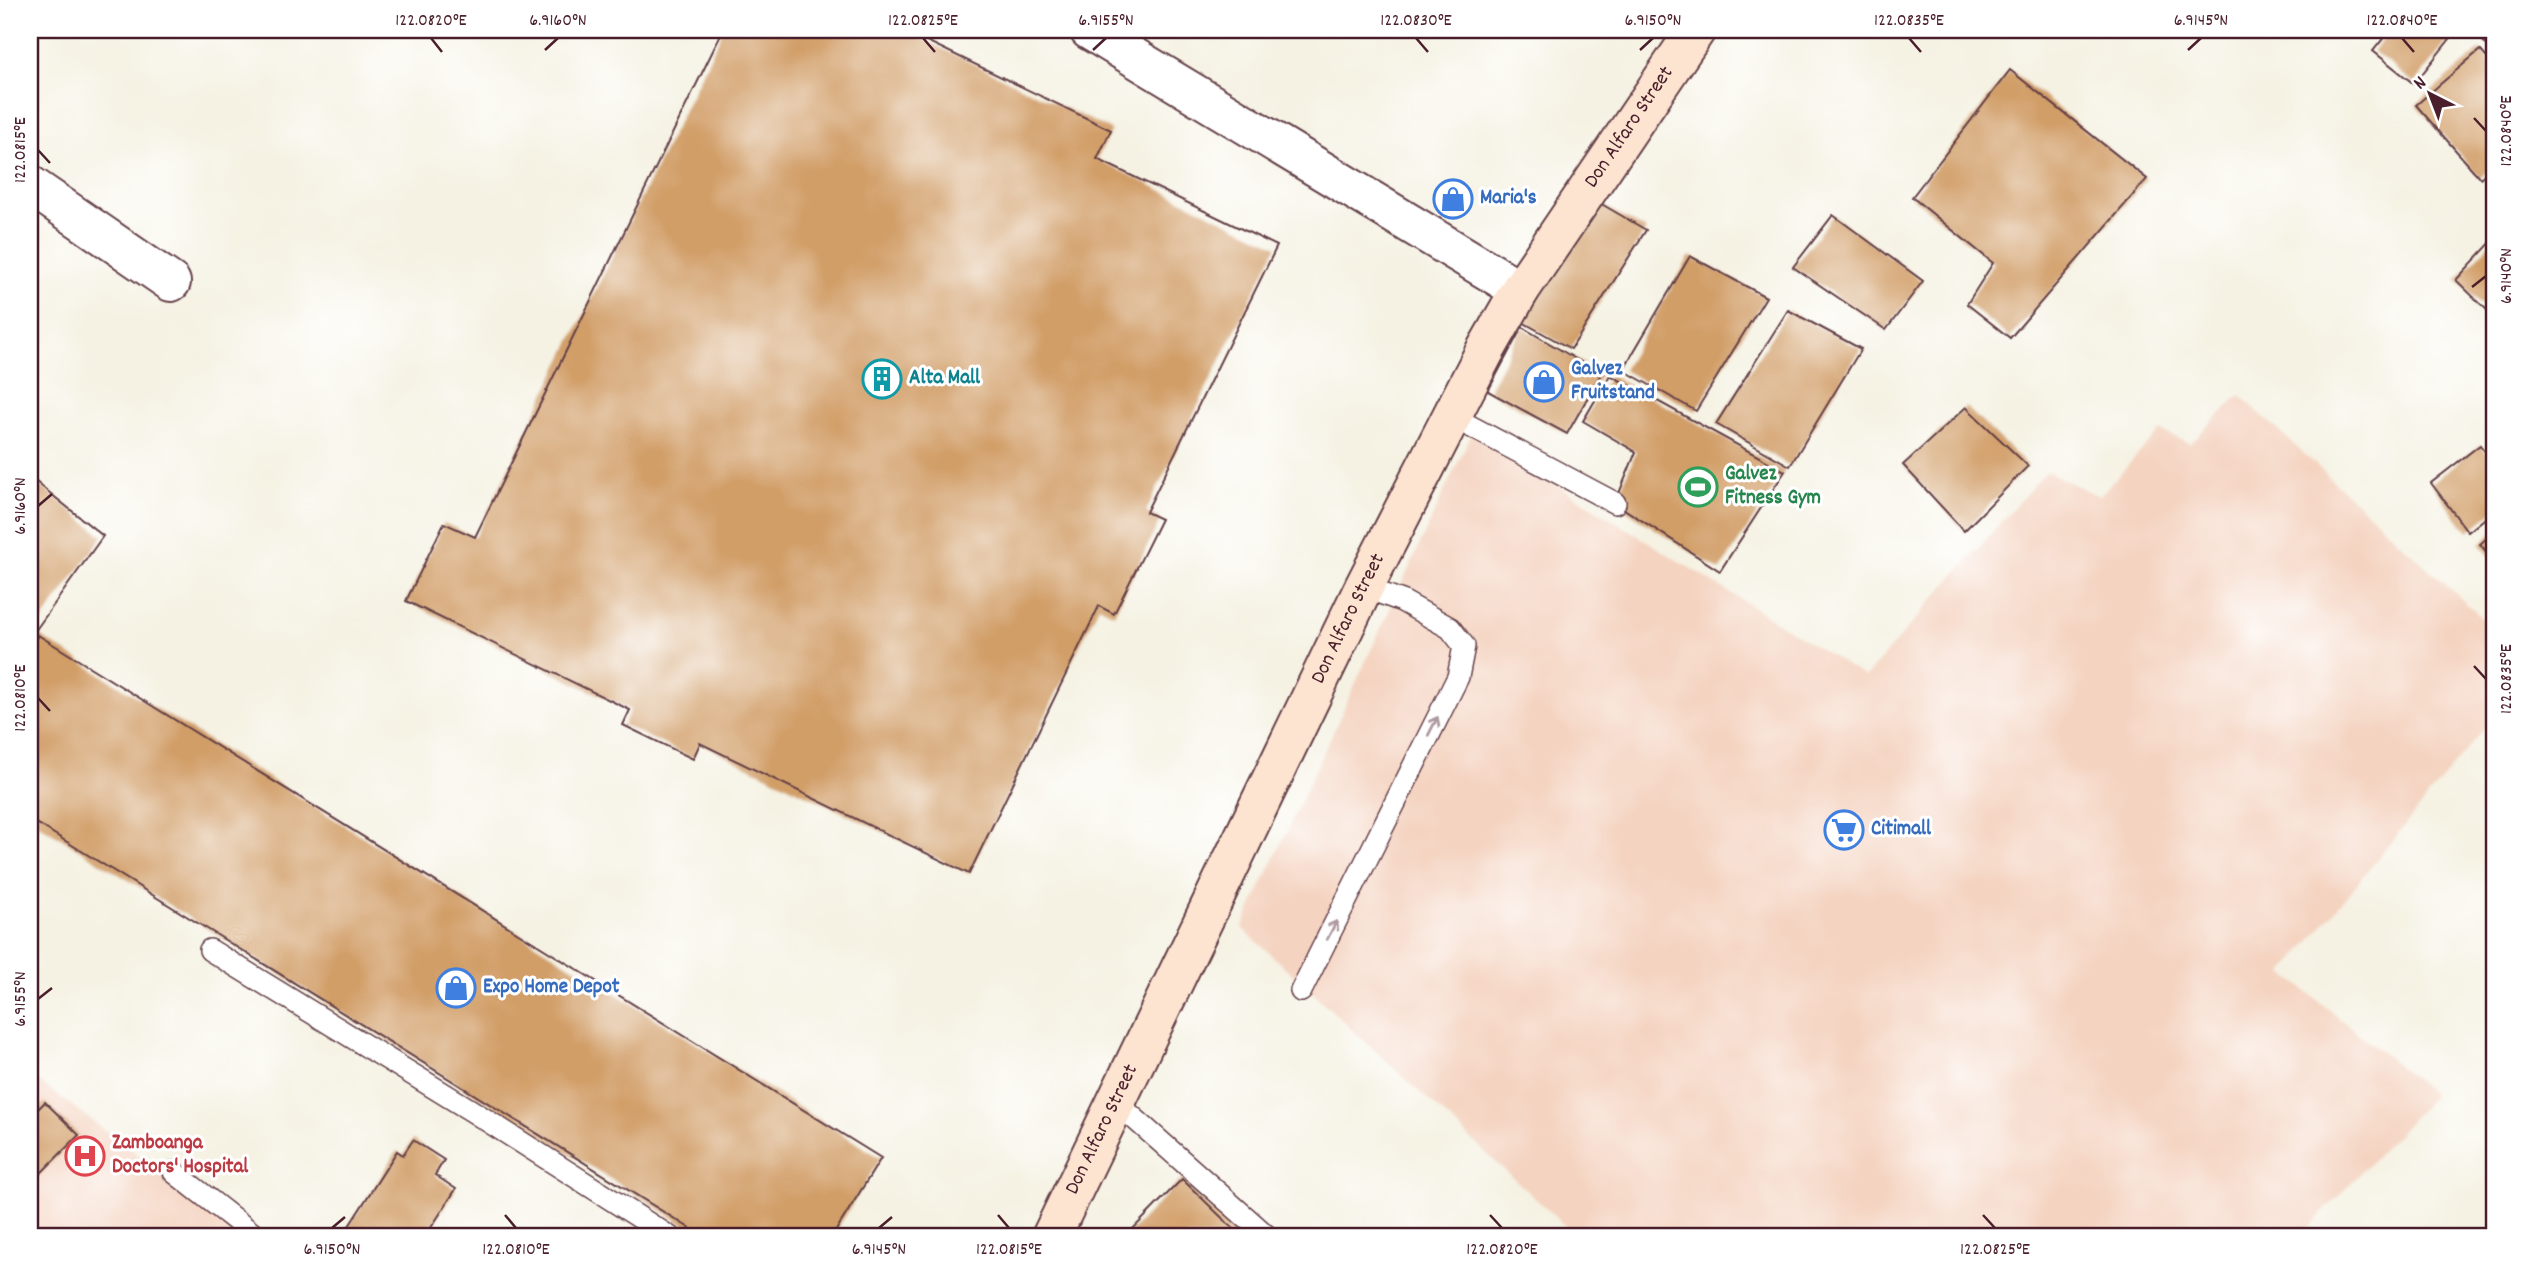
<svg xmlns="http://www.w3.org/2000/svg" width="2524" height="1267" font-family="Dekko,sans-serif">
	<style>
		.built { fill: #f4d3c0 }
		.building { fill: #d19e68 }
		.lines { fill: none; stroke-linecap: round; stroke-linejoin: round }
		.service-casing { stroke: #643f47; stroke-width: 24 }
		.minor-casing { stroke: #643f47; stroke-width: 42 }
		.secondary-casing { stroke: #643f47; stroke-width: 42 }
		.service { stroke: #fff; stroke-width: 21 }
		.minor { stroke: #fff; stroke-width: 38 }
		.secondary { stroke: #fde4d1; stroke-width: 38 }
		.oneway { stroke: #ae9aa0 }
		.ticks { fill: none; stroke: #4a1f2b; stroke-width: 2.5 }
		.labels { text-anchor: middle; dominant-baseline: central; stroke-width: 6; stroke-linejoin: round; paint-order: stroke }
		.street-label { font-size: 21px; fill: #4a1f2b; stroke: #fff }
		.shop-label { font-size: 21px; font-weight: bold; fill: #366cbe; stroke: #fff; text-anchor: start }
		.culture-label { font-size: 21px; font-weight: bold; fill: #0d838f; stroke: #fff; text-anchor: start }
		.leisure-label { font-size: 21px; font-weight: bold; fill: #27864d; stroke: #fff; text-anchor: start }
		.health-label { font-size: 21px; font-weight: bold; fill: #be3a42; stroke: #fff; text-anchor: start }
		.neatline { fill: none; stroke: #4a1f2b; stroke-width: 2.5 }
		.ticks-label { font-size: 18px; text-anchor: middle; fill: #4a1f2b }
	</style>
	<rect width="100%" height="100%" fill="#fff"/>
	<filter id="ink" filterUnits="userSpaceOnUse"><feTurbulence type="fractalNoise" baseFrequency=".0143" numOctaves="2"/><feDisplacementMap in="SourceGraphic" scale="14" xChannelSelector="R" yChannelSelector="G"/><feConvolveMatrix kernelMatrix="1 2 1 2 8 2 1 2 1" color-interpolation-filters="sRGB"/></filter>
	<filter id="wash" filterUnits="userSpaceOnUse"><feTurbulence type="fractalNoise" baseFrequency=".00686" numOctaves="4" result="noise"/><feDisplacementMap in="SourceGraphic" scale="28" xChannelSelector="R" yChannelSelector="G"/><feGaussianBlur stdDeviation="1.57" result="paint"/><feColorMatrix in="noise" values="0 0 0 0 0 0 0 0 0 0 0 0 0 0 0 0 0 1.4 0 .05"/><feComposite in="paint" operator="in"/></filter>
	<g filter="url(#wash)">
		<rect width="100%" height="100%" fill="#f5f2e3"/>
		<g class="built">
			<path d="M2240,395L2494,629V716L2284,973L2434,1095L2300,1237H1577L1242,928L1472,432L1865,677L2046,471L2099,496L2160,431L2190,443Z"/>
			<path d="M30,1075L249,1237H30Z"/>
		</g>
		<g id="blocks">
			<g class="building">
				<path d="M723,30H904L1111,130L1097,159L1277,246L1146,512L1161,519L1114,614L1099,606L969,874L700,743L693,759L623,725L630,710L406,601L444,523L475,537Z"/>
				<path d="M2390,30H2457L2414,84L2373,51Z"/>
				<path d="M2476,30H2494V52L2474,32Z"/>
				<path d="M2480,50L2494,66V166L2480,178L2416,105Z"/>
				<path d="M2010,70L2147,179L2010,338L1967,304L1993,263L1912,197Z"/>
				<path d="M1593,199L1646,230L1571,349L1519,320Z"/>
				<path d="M1833,215L1923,281L1886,330L1793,267Z"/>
				<path d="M2494,239V317L2456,280Z"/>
				<path d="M1690,256L1766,297L1696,411L1623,370Z"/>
				<path d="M1788,310L1861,349L1790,466L1716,424Z"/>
				<path d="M1522,327L1601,374L1567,434L1488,391Z"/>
				<path d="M1610,375L1785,471L1720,571L1615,503L1636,452L1583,421Z"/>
				<path d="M1966,407L2028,466L1964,531L1903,465Z"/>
				<path d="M2480,445L2494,463V511L2468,532L2431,483Z"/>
				<path d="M30,477L103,536L30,638Z"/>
				<path d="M2494,532V561L2480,544Z"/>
				<path d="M38,635L881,1158L832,1237H704L30,819V648Z"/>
				<path d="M45,1102L79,1135L30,1184V1115L31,1116Z"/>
				<path d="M413,1140L444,1160L435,1175L456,1189L425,1237H342L397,1151L403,1155Z"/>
				<path d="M1182,1179L1242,1237H1125Z"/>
			</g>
		</g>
	</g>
	<g filter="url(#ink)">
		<use href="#blocks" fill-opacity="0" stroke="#643f47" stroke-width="2"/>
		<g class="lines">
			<g class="service-casing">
				<g id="service">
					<path d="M1451,416L1615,503"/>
					<path d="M210,950L472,1111L670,1237"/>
					<path d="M1301,991L1458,677L1464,646L1450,628L1402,601L1364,587"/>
					<path d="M1117,1103L1268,1237"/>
					<path d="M174,1172L257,1237"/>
				</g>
			</g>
			<g class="minor-casing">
				<g id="minor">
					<path d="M1089,30L1520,290"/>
					<path d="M30,185L171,282"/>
				</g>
			</g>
			<g class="secondary-casing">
				<g id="secondary">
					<path id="s1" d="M1051,1237L1364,587L1484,353L1520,290L1696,30"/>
				</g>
			</g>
			<use href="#service" class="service"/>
			<use href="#minor" class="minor"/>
			<use href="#secondary" class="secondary"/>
		</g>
		<defs><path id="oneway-shaft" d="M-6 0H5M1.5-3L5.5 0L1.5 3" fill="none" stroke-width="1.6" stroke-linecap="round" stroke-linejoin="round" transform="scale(1.75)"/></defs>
		<g class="oneway">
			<use href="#oneway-shaft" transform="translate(1433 726) rotate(-63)"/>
			<use href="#oneway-shaft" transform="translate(1332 930) rotate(-63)"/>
		</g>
	</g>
	<path class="ticks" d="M431,38L442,52M923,38L935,52M1416,38L1428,52M1909,38L1921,52M2402,38L2414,52M545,50L558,38M1093,50L1106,38M1640,50L1653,38M2188,50L2201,38M2474,118L2486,131M38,150L50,163M2472,287L2486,276M38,506L52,494M2474,666L2486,679M38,698L50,711M38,999L52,988M505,1215L516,1228M998,1215L1009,1228M1490,1215L1502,1228M1983,1215L1995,1228M332,1228L345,1217M879,1228L892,1217"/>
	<defs>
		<g id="shop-ring" transform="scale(2.0125)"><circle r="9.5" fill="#fff" stroke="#3f7fe0" stroke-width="1.5"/><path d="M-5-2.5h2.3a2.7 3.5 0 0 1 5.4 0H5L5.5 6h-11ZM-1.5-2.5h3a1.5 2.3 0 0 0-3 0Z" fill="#3f7fe0"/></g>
		<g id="building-ring" transform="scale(2.0125)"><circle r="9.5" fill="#fff" stroke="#0f9aa8" stroke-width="1.5"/><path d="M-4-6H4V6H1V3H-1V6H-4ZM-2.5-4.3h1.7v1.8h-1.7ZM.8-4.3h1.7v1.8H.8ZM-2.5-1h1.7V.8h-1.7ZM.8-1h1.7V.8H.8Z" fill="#0f9aa8"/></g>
		<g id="stadium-ring" transform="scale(2.0125)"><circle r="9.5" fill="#fff" stroke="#2e9e5b" stroke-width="1.5"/><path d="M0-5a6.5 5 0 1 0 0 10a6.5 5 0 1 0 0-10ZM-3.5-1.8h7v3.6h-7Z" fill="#2e9e5b"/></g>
		<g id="supermarket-ring" transform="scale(2.0125)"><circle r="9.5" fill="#fff" stroke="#3f7fe0" stroke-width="1.5"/><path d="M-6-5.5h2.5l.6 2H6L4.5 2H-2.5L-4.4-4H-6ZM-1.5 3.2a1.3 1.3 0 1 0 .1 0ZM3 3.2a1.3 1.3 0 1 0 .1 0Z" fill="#3f7fe0"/></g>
		<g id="hospital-ring" transform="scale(2.0125)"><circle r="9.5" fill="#fff" stroke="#e0444e" stroke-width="1.5"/><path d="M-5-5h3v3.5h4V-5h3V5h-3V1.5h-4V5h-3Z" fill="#e0444e"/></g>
	</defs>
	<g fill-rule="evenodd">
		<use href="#shop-ring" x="1453" y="199"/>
		<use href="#building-ring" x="882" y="379"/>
		<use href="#shop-ring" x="1544" y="382"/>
		<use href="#stadium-ring" x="1698" y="487"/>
		<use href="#supermarket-ring" x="1844" y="830"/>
		<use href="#shop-ring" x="456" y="988"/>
		<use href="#hospital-ring" x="85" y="1156"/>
	</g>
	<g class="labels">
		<g class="street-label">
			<text stroke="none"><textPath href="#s1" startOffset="1253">Don Alfaro Street</textPath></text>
			<text stroke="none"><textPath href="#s1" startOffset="686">Don Alfaro Street</textPath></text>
			<text stroke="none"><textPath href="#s1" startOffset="119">Don Alfaro Street</textPath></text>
		</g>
		<g class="shop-label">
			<text x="1480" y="199">Maria's</text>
			<text x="1571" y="370">Galvez<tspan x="1571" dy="24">Fruitstand</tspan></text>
			<text x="1871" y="830">Citimall</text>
			<text x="483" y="988">Expo Home Depot</text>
		</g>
		<g class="culture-label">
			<text x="909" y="379">Alta Mall</text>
		</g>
		<g class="leisure-label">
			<text x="1725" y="475">Galvez<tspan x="1725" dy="24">Fitness Gym</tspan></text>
		</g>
		<g class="health-label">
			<text x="112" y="1144">Zamboanga<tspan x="112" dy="24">Doctors' Hospital</tspan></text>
		</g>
	</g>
	<rect width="2524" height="1267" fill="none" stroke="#fff" stroke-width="77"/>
	<g transform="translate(2430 94) rotate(318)" stroke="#ffffff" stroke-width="5" paint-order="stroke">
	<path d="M0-5L12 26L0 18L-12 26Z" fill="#4a1f2b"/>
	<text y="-10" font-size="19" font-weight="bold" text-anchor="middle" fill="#4a1f2b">N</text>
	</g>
	<rect x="38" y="38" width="2448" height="1190" class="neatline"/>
	<g class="ticks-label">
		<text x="431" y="25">122.0820°E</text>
		<text x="558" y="25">6.9160°N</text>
		<text x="923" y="25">122.0825°E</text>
		<text x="1106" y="25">6.9155°N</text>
		<text x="1416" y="25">122.0830°E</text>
		<text x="1653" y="25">6.9150°N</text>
		<text x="1909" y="25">122.0835°E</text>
		<text x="2201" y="25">6.9145°N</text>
		<text x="2402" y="25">122.0840°E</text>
		<text transform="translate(2505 131) rotate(-90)" y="6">122.0840°E</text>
		<text transform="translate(19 150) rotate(-90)" y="6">122.0815°E</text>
		<text transform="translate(2505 276) rotate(-90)" y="6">6.9140°N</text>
		<text transform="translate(19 506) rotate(-90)" y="6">6.9160°N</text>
		<text transform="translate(2505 679) rotate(-90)" y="6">122.0835°E</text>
		<text transform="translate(19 698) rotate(-90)" y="6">122.0810°E</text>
		<text transform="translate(19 999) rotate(-90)" y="6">6.9155°N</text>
		<text x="332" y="1254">6.9150°N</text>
		<text x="516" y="1254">122.0810°E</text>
		<text x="879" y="1254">6.9145°N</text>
		<text x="1009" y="1254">122.0815°E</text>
		<text x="1502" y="1254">122.0820°E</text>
		<text x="1995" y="1254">122.0825°E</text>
	</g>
</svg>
